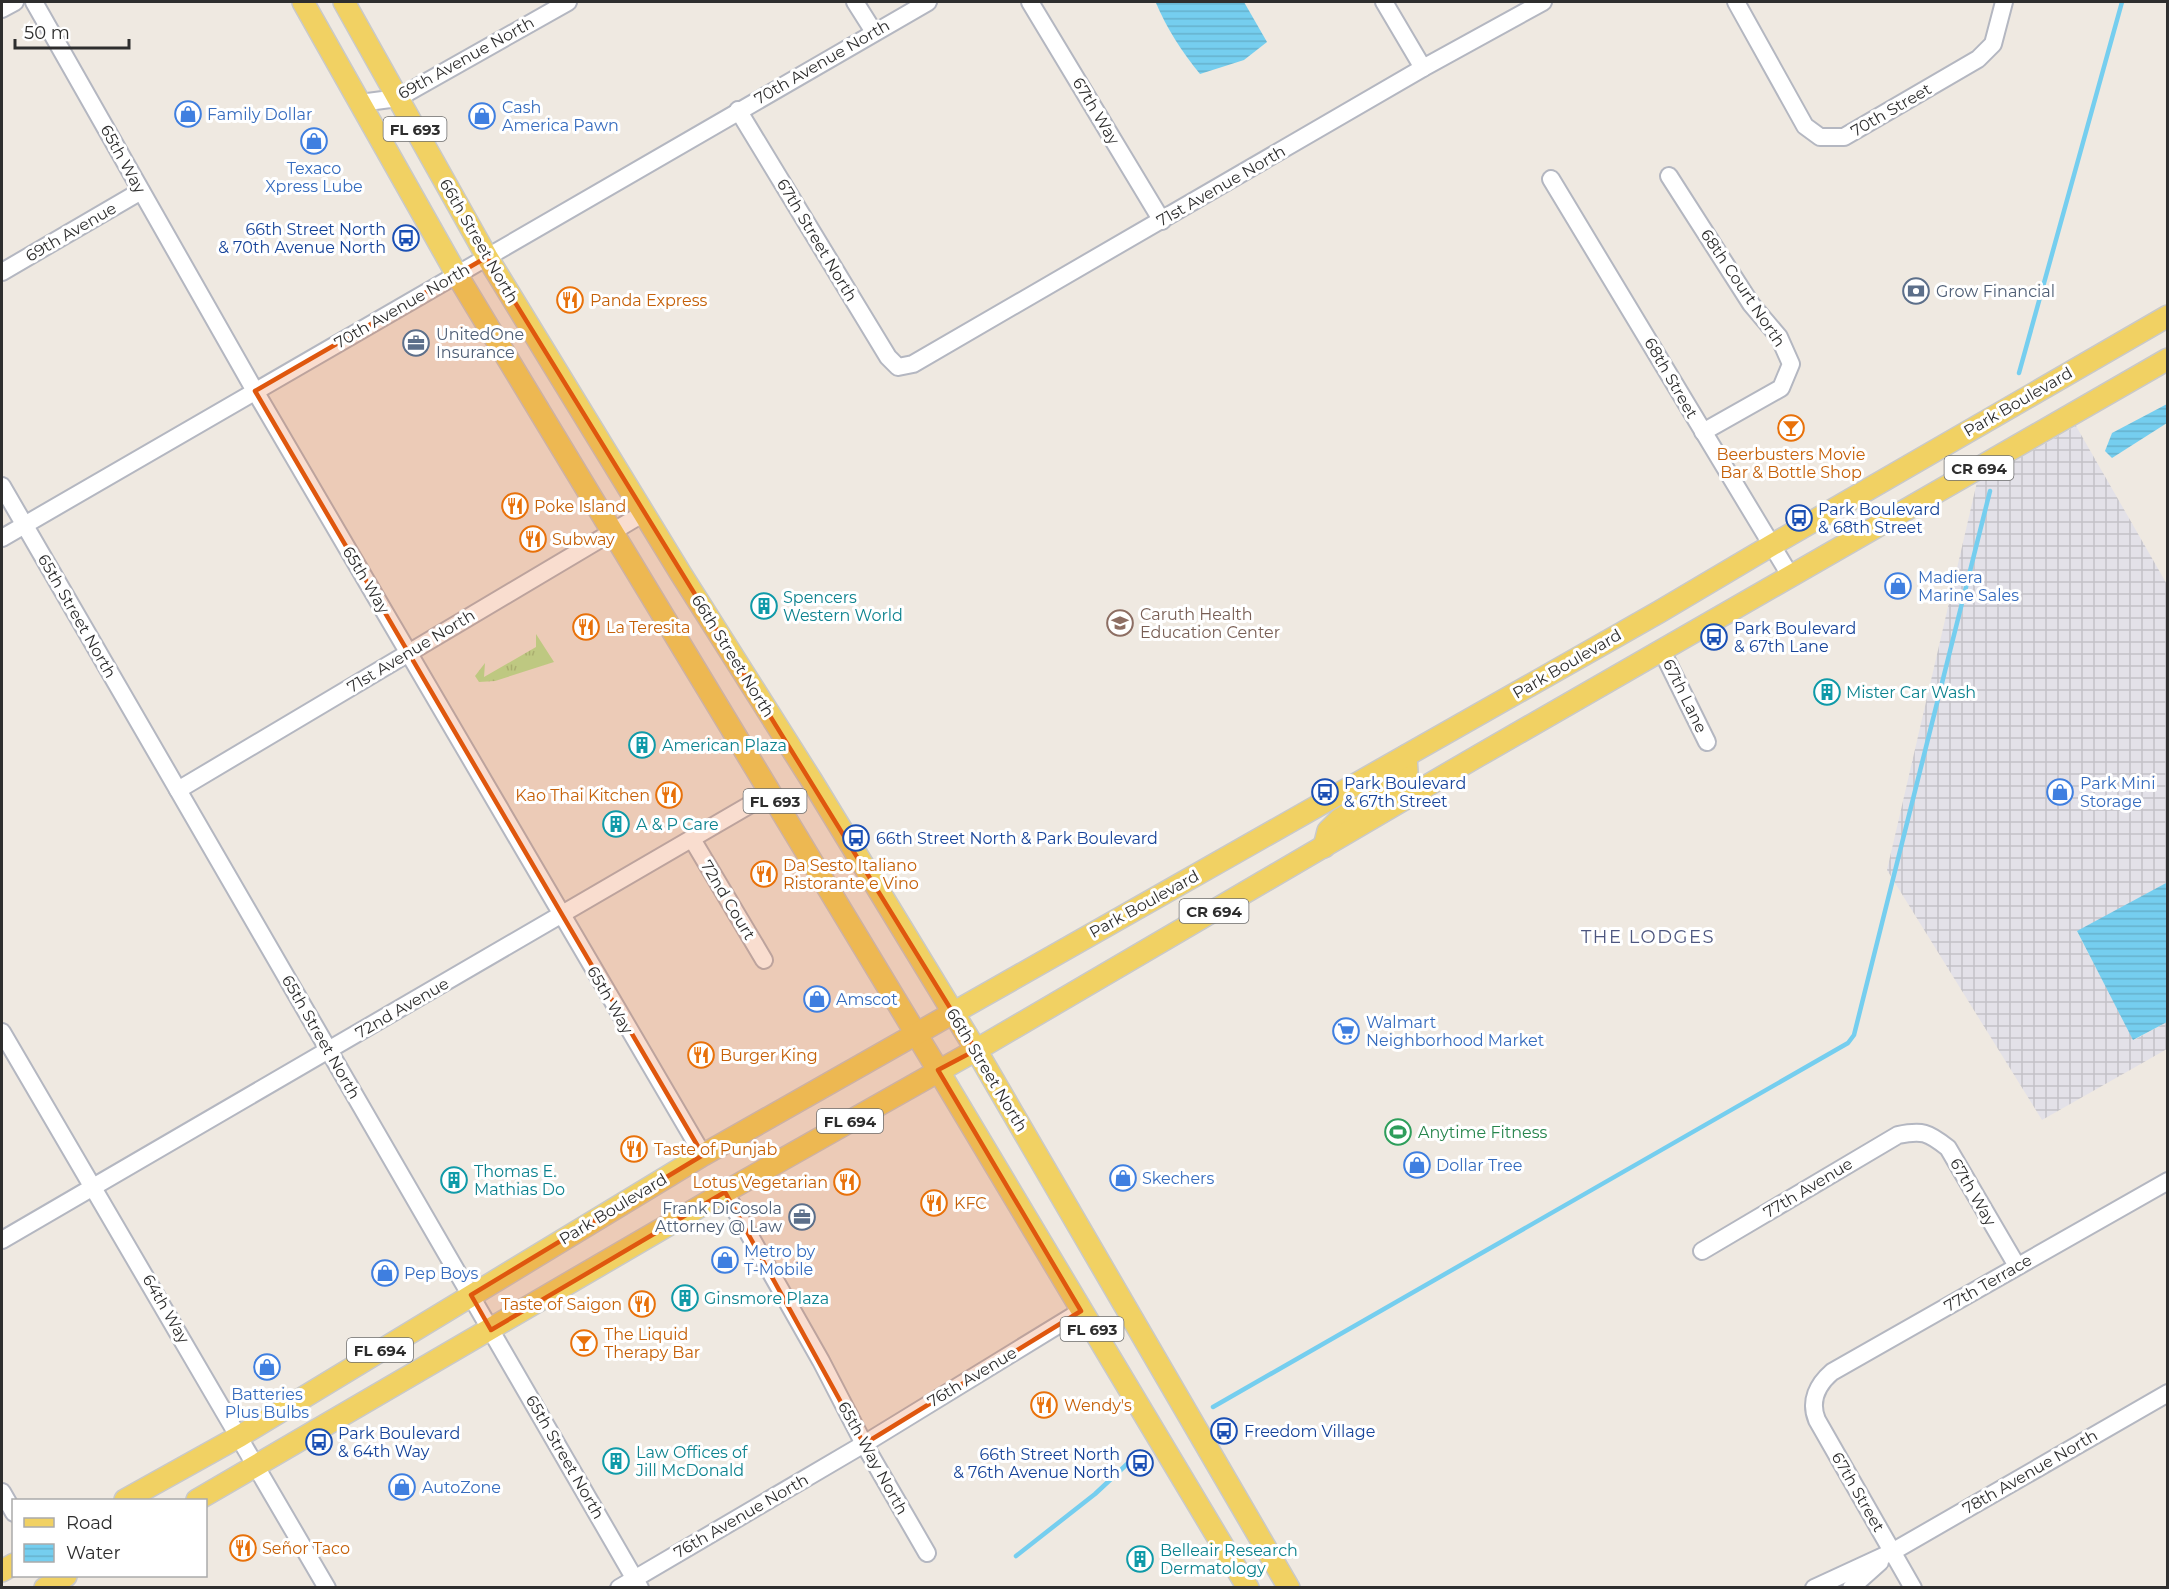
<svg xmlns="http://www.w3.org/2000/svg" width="2169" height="1589" font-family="Montserrat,sans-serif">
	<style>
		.industrial { fill: url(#industrial-grid) }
		.grass { fill: url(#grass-tufts) }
		.water { fill: url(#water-rules) }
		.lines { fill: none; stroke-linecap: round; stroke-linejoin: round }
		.stream { stroke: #75ceef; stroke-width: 4.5 }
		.minor-casing { stroke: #b4b7c1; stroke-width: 20 }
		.major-casing { stroke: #c9c9c9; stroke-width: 24 }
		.minor { stroke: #fff; stroke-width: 16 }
		.major { stroke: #f1d163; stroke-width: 21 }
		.marked { fill: #df570e; fill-opacity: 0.2; stroke: #df570e; stroke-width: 4.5; stroke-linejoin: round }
		.labels { text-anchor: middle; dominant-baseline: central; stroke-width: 6; stroke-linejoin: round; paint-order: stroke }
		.shield { fill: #fff; stroke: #6d6d6d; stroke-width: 1.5 }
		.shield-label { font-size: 15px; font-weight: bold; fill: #2e2e2e }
		.street-label { font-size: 16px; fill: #2e2e2e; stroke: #fff }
		.shop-label { font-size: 16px; fill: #366cbe; stroke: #fff; text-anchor: start }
		.transit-label { font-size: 16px; fill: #164399; stroke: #fff; text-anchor: start }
		.service-label { font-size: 16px; fill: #4e5e75; stroke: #fff; text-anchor: start }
		.food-label { font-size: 16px; fill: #c56008; stroke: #fff; text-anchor: start }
		.culture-label { font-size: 16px; fill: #0d838f; stroke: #fff; text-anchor: start }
		.education-label { font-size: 16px; fill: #785e54; stroke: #fff; text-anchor: start }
		.leisure-label { font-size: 16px; fill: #27864d; stroke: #fff; text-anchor: start }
		.neighbourhood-label { font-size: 18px; letter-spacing: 1.5px; fill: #4d567f; stroke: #fff }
	</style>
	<defs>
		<pattern id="industrial-grid" width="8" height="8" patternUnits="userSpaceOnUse" patternTransform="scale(1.5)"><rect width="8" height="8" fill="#e3e1e8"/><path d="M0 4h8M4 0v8" fill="none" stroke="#c3c1c7"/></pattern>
		<pattern id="grass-tufts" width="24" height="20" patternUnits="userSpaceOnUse" patternTransform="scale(1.5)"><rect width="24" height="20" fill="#b6e59e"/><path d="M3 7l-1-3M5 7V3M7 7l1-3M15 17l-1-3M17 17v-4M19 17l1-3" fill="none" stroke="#9dc588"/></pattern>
		<pattern id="water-rules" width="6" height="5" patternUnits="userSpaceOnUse" patternTransform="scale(1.5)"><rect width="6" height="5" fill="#75ceef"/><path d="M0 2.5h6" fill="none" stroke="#66b1cd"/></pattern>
	</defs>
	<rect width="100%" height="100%" fill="#efe9e1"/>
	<path class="industrial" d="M2076,426L2168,586L2167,885L2166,883L2077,932L2134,1040L2167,1022V1049L2042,1120L1887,870L1977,482Z"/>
	<path class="grass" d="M536,634L554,662L495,681L479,682L475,676L485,663L484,677L536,647Z"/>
	<g class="water">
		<path d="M1159,2H1244L1267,42L1244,60L1200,74C1182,52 1167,29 1156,3Z"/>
		<path d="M2167,404V423L2112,458L2105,451L2112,433Z"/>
		<path d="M2166,883L2167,1022L2133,1040L2077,931Z"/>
	</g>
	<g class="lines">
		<g class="stream">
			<path d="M2019,373L2122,2"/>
			<path d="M1213,1407L1848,1043L1854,1035L1990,491"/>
			<path d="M1016,1556L1095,1494L1140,1452"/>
		</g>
		<g class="minor-casing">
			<g id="minor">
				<path d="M34,2L255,391L703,1155"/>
				<path d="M855,2L874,32"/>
				<path d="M1030,2L1162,221"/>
				<path d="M1384,2L1423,68"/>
				<path d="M1736,2L1805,126L1820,137H1844L1978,59L1993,44L2004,2"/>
				<path d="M2,9L15,2"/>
				<path d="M360,103L398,98L568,2"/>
				<path d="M738,110L888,357L898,367L913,364L1423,68L1543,2"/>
				<path d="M1669,176L1751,304L1779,337L1791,364L1781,388L1703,432"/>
				<path d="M1551,179L1791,577"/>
				<path d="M2,272L141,191"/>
				<path d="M2,486L640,1588"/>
				<path d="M2,538L928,2"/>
				<path d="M1662,651L1707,742"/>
				<path d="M178,790L644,513"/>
				<path d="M692,839L764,960"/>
				<path d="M2,1032L327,1588"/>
				<path d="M725,1192L821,1361L864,1444L927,1553"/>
				<path d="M2,1240L770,793"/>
				<path d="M1702,1251L1898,1135C1922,1130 1928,1132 1948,1148L2017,1266"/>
				<path d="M2,1492L14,1513"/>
				<path d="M619,1588L864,1444L1081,1311"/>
				<path d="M1814,1588L1892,1552L2168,1393"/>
				<path d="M1851,1588L1880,1562"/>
				<path d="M1913,1588L1817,1420C1809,1401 1818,1384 1832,1372L2168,1181"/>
			</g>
		</g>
		<g class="major-casing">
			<g id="major">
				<path d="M303,2L457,275L938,1070L1248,1588"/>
				<path d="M344,2L487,257L681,574L812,781L976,1050L1289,1588"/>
				<path d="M1324,847L1328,831L1340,819L1391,789L1407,772L1406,756"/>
				<path d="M125,1500L240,1436L703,1155L1659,612L1772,545L2168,316"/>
				<path d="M197,1500L725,1192L976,1050L1478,756L2168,359"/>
				<path d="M2,1571L14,1564"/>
				<path d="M45,1588L66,1576"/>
			</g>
		</g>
		<use href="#minor" class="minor"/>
		<use href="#major" class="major"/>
	</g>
	<path class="marked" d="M487,257L976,1050L938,1070L1081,1311L864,1444L725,1192L491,1330L471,1295L703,1155L255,391Z"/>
	<defs>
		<g id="shop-ring" transform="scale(1.35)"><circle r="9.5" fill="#fff" stroke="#3f7fe0" stroke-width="1.5"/><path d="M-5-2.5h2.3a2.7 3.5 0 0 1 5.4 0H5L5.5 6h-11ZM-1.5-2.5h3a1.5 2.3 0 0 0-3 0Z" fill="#3f7fe0"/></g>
		<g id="bus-ring" transform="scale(1.35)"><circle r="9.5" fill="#fff" stroke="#1a4fb4" stroke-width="1.5"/><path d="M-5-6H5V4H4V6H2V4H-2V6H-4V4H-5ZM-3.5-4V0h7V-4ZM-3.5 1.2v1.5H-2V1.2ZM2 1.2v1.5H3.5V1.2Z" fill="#1a4fb4"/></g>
		<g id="bank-ring" transform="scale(1.35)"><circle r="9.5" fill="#fff" stroke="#5c6f8a" stroke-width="1.5"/><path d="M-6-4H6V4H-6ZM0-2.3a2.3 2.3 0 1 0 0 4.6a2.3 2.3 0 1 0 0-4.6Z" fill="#5c6f8a"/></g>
		<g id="restaurant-ring" transform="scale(1.35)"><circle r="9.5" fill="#fff" stroke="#e8710a" stroke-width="1.5"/><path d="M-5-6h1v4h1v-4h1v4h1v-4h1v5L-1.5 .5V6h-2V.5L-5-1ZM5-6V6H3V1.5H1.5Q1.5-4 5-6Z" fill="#e8710a"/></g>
		<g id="office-ring" transform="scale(1.35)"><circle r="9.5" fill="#fff" stroke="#5c6f8a" stroke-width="1.5"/><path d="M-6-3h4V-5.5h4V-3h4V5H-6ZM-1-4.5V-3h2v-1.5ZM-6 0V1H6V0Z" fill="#5c6f8a"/></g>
		<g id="bar-ring" transform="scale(1.35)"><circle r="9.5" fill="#fff" stroke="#e8710a" stroke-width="1.5"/><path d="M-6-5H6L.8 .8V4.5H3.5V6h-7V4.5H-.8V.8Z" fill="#e8710a"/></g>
		<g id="building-ring" transform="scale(1.35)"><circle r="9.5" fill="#fff" stroke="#0f9aa8" stroke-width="1.5"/><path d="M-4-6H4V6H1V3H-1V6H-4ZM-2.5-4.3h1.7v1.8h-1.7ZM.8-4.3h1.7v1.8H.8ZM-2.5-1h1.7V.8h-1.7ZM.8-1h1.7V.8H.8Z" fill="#0f9aa8"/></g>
		<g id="university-ring" transform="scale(1.35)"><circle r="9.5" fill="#fff" stroke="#8d6e63" stroke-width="1.5"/><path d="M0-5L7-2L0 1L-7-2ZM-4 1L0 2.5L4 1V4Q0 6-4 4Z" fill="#8d6e63"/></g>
		<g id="supermarket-ring" transform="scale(1.35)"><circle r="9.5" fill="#fff" stroke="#3f7fe0" stroke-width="1.5"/><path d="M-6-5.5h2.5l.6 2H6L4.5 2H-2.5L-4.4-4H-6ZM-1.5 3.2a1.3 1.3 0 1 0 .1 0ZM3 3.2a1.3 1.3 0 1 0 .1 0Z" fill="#3f7fe0"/></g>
		<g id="stadium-ring" transform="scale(1.35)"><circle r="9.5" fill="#fff" stroke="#2e9e5b" stroke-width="1.5"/><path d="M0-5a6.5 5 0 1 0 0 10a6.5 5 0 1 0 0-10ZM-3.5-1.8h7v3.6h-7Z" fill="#2e9e5b"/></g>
	</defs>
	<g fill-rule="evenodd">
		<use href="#shop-ring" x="188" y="114"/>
		<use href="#shop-ring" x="482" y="116"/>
		<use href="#shop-ring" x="314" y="141"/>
		<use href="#bus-ring" x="406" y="238"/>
		<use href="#bank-ring" x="1916" y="291"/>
		<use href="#restaurant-ring" x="570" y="300"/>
		<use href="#office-ring" x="416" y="343"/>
		<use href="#bar-ring" x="1791" y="428"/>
		<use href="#restaurant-ring" x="515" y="506"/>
		<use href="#bus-ring" x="1799" y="518"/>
		<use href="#restaurant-ring" x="533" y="539"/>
		<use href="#shop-ring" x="1898" y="586"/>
		<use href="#building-ring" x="764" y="606"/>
		<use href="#university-ring" x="1120" y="623"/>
		<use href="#restaurant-ring" x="586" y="627"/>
		<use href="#bus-ring" x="1714" y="637"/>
		<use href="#building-ring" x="1827" y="692"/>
		<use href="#building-ring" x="642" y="745"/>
		<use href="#bus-ring" x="1325" y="792"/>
		<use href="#shop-ring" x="2060" y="792"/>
		<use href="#restaurant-ring" x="669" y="795"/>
		<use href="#building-ring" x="616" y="824"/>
		<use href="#bus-ring" x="856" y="838"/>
		<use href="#restaurant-ring" x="764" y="874"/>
		<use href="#shop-ring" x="817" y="999"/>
		<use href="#supermarket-ring" x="1346" y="1031"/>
		<use href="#restaurant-ring" x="701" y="1055"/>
		<use href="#stadium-ring" x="1398" y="1132"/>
		<use href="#restaurant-ring" x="634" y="1149"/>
		<use href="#shop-ring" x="1417" y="1165"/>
		<use href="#shop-ring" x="1123" y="1178"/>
		<use href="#building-ring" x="454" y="1180"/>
		<use href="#restaurant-ring" x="847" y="1182"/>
		<use href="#restaurant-ring" x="934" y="1203"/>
		<use href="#office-ring" x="802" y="1217"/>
		<use href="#shop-ring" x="725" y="1260"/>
		<use href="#shop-ring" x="385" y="1273"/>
		<use href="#building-ring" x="685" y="1298"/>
		<use href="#restaurant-ring" x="642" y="1304"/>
		<use href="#bar-ring" x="584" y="1343"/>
		<use href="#shop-ring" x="267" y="1367"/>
		<use href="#restaurant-ring" x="1044" y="1405"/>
		<use href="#bus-ring" x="1224" y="1431"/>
		<use href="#bus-ring" x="319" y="1442"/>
		<use href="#building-ring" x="616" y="1461"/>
		<use href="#bus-ring" x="1140" y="1463"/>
		<use href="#shop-ring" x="402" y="1487"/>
		<use href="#restaurant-ring" x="243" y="1548"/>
		<use href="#building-ring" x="1140" y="1559"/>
	</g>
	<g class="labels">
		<g class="shield">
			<rect x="383.5" y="117" width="63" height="24" rx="4.5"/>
			<rect x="1944.5" y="456" width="69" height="24" rx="4.5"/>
			<rect x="743.5" y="789" width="63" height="24" rx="4.5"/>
			<rect x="1179.5" y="899" width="69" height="24" rx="4.5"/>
			<rect x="817" y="1109" width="66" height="24" rx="4.5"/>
			<rect x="1060.5" y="1317" width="63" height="24" rx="4.5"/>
			<rect x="347" y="1338" width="66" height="24" rx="4.5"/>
		</g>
		<g class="shield-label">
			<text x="415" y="129">FL 693</text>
			<text x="1979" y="468">CR 694</text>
			<text x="775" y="801">FL 693</text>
			<text x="1214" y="911">CR 694</text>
			<text x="850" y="1121">FL 694</text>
			<text x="1092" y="1329">FL 693</text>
			<text x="380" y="1350">FL 694</text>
		</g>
		<g class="street-label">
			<text transform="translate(466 58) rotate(-29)">69th Avenue North</text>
			<text transform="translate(822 62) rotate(-30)">70th Avenue North</text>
			<text transform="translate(1891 110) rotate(-30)">70th Street</text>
			<text transform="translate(1096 111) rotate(59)">67th Way</text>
			<text transform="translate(123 159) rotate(61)">65th Way</text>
			<text transform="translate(1221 186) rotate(-30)">71st Avenue North</text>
			<text transform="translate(71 232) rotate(-30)">69th Avenue</text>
			<text transform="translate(817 240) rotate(59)">67th Street North</text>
			<text transform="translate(479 241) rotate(60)">66th Street North</text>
			<text transform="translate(1743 288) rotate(56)">68th Court North</text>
			<text transform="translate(402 306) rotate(-30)">70th Avenue North</text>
			<text transform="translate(1671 378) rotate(60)">68th Street</text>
			<text transform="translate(2018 402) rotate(-30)">Park Boulevard</text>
			<text transform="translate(366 580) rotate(59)">65th Way</text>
			<text transform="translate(77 616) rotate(60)">65th Street North</text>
			<text transform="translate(411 651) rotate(-31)">71st Avenue North</text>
			<text transform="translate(733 656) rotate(58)">66th Street North</text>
			<text transform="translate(1567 664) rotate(-30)">Park Boulevard</text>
			<text transform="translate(1685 696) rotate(64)">67th Lane</text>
			<text transform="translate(728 900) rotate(59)">72nd Court</text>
			<text transform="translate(1144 904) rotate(-29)">Park Boulevard</text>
			<text transform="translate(610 1000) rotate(60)">65th Way</text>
			<text transform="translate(402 1008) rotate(-30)">72nd Avenue</text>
			<text transform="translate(321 1037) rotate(60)">65th Street North</text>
			<text transform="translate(987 1070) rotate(59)">66th Street North</text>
			<text transform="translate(1808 1188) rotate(-31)">77th Avenue</text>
			<text transform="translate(1973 1192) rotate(60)">67th Way</text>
			<text transform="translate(613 1209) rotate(-31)">Park Boulevard</text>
			<text transform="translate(1988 1283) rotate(-30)">77th Terrace</text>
			<text transform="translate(166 1309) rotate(60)">64th Way</text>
			<text transform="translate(972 1377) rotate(-31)">76th Avenue</text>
			<text transform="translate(565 1457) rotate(60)">65th Street North</text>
			<text transform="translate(873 1458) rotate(61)">65th Way North</text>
			<text transform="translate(2030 1472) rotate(-30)">78th Avenue North</text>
			<text transform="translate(1858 1492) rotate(60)">67th Street</text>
			<text transform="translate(741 1516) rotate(-30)">76th Avenue North</text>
		</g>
		<g class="shop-label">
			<text x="502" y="107">Cash<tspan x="502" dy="18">America Pawn</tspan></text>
			<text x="207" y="114">Family Dollar</text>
			<text x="314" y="168" text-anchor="middle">Texaco<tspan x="314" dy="18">Xpress Lube</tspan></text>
			<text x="1918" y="577">Madiera<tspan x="1918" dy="18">Marine Sales</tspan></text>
			<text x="2080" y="783">Park Mini<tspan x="2080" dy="18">Storage</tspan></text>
			<text x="836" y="999">Amscot</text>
			<text x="1366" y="1022">Walmart<tspan x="1366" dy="18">Neighborhood Market</tspan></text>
			<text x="1436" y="1165">Dollar Tree</text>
			<text x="1142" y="1178">Skechers</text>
			<text x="744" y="1251">Metro by<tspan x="744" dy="18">T-Mobile</tspan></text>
			<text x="404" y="1273">Pep Boys</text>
			<text x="267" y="1394" text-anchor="middle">Batteries<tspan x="267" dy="18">Plus Bulbs</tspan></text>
			<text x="422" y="1487">AutoZone</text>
		</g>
		<g class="transit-label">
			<text x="386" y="229" text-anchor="end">66th Street North<tspan x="386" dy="18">&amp; 70th Avenue North</tspan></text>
			<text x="1818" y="509">Park Boulevard<tspan x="1818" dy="18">&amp; 68th Street</tspan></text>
			<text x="1734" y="628">Park Boulevard<tspan x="1734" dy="18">&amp; 67th Lane</tspan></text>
			<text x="1344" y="783">Park Boulevard<tspan x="1344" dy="18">&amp; 67th Street</tspan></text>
			<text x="876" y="838">66th Street North &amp; Park Boulevard</text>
			<text x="1244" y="1431">Freedom Village</text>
			<text x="338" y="1433">Park Boulevard<tspan x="338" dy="18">&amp; 64th Way</tspan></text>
			<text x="1120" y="1454" text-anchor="end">66th Street North<tspan x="1120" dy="18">&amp; 76th Avenue North</tspan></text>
		</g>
		<g class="service-label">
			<text x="1936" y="291">Grow Financial</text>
			<text x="436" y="334">UnitedOne<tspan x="436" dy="18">Insurance</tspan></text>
			<text x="782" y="1208" text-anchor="end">Frank DiCosola<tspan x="782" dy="18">Attorney @ Law</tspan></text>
		</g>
		<g class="food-label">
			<text x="590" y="300">Panda Express</text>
			<text x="1791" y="454" text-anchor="middle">Beerbusters Movie<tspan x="1791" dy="18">Bar &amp; Bottle Shop</tspan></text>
			<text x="534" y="506">Poke Island</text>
			<text x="552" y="539">Subway</text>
			<text x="606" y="627">La Teresita</text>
			<text x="650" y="795" text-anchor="end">Kao Thai Kitchen</text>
			<text x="783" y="865">Da Sesto Italiano<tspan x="783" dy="18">Ristorante e Vino</tspan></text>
			<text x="720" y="1055">Burger King</text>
			<text x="654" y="1149">Taste of Punjab</text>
			<text x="828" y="1182" text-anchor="end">Lotus Vegetarian</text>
			<text x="954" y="1203">KFC</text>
			<text x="622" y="1304" text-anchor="end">Taste of Saigon</text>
			<text x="604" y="1334">The Liquid<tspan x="604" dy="18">Therapy Bar</tspan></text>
			<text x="1064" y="1405">Wendy's</text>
			<text x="262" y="1548">Señor Taco</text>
		</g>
		<g class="culture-label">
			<text x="783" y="597">Spencers<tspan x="783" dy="18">Western World</tspan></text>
			<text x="1846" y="692">Mister Car Wash</text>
			<text x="662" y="745">American Plaza</text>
			<text x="636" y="824">A &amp; P Care</text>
			<text x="474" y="1171">Thomas E.<tspan x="474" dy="18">Mathias Do</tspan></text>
			<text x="704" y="1298">Ginsmore Plaza</text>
			<text x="636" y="1452">Law Offices of<tspan x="636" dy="18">Jill McDonald</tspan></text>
			<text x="1160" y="1550">Belleair Research<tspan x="1160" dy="18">Dermatology</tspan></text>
		</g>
		<g class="education-label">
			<text x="1140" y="614">Caruth Health<tspan x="1140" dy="18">Education Center</tspan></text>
		</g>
		<g class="leisure-label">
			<text x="1418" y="1132">Anytime Fitness</text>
		</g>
		<g class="neighbourhood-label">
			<text x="1648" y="937">THE LODGES</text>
		</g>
	</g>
	<rect width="2169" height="1589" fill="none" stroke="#2e2e2e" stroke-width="6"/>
	<rect x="12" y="1499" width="195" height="78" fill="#ffffff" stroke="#ababab" stroke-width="1.5"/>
	<rect x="24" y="1518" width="30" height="9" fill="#f1d163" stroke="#ababab" stroke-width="1.5"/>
	<text x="66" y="1529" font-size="18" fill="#2e2e2e">Road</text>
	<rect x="24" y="1544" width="30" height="18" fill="url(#water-rules)" stroke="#ababab" stroke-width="1.5"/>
	<text x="66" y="1559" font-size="18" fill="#2e2e2e">Water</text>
	<path d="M15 39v9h114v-9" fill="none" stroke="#2e2e2e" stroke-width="3"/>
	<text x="24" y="39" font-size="18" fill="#2e2e2e" stroke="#ffffff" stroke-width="4.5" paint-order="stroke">50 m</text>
</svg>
